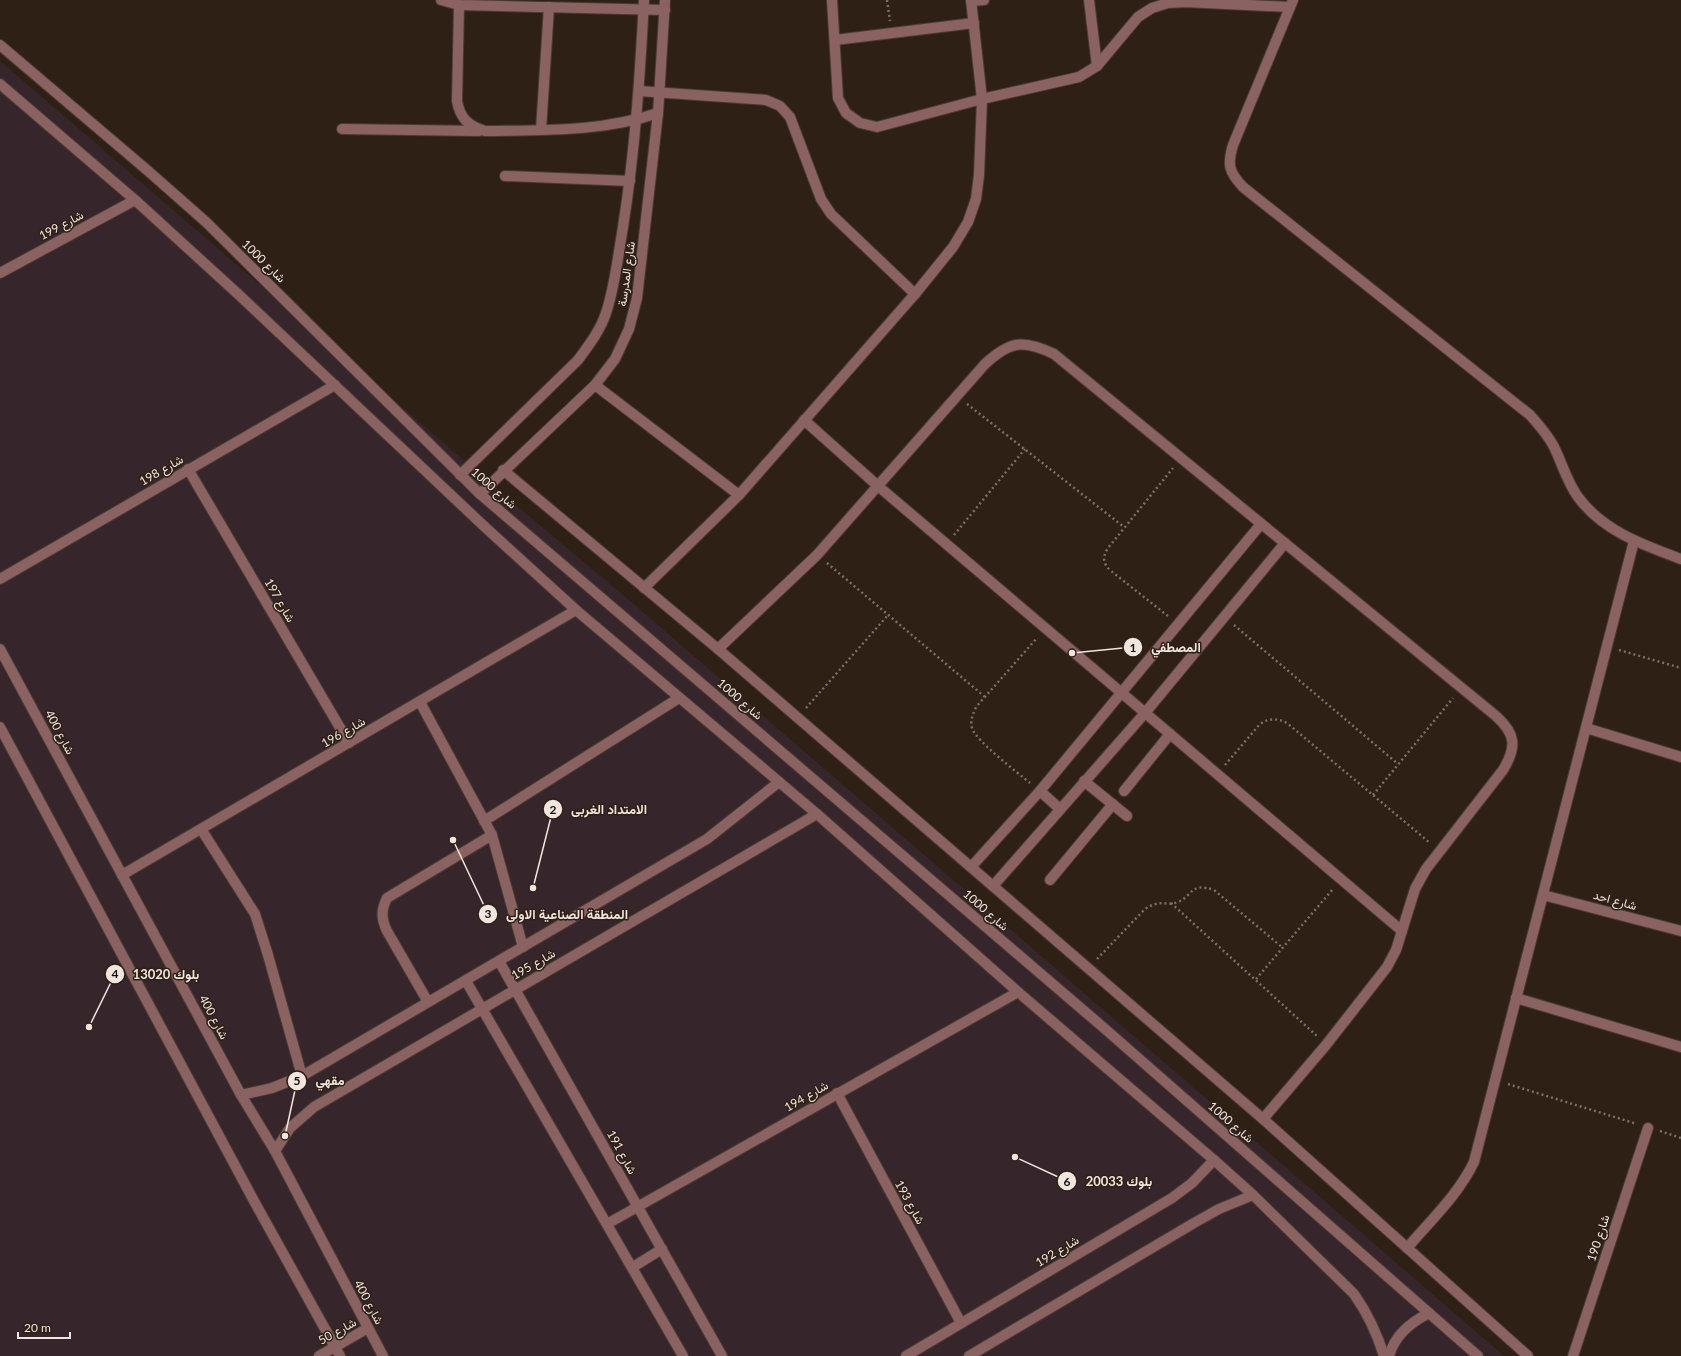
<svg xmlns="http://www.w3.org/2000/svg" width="1681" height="1356" font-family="Lato,Vazirmatn,sans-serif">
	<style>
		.industrial { fill: #37252c }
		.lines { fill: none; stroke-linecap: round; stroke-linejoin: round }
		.minor-casing { stroke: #4a3c32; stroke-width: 12 }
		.path { stroke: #7c6f66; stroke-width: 2.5; stroke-dasharray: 2 3; stroke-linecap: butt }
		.minor { stroke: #8b6262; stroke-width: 10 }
		.labels { text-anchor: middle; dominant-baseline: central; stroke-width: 3; stroke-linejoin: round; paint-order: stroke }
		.street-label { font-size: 12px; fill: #f0e6df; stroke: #2f2016 }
		.leader { fill: none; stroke: #f0e6df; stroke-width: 1.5 }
		.callout-dot { fill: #f0e6df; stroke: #2f2016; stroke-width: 1.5 }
		.mark-label { font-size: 12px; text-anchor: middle; font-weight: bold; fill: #111 }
		.callout-label { font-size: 13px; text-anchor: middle; font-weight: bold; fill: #f0e6df; stroke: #2f2016; stroke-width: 3; stroke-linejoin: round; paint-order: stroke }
	</style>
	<rect width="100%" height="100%" fill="#2f2016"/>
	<path class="industrial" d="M0,61L517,506L629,600L1504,1356H0Z"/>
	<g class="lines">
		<g class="minor-casing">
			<g id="minor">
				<path d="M441,0L459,5L665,10"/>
				<path d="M832,0L838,98L846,113L860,123L877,127L982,99L1079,77L1097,66L1138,17L1152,8L1168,3L1185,2L1290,7"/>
				<path d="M1089,0L1097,66"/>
				<path d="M1293,0L1233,145C1227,165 1229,172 1243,187L1530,415C1539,425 1548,435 1554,447C1562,463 1567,482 1578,497C1603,531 1643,545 1681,559"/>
				<path d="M971,1L984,0"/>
				<path d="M459,5L457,101C460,118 468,126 485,131C543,130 602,132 658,113"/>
				<path d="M835,40L974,23"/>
				<path d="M0,45L147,170L206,222L480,494L1104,1028L1478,1356"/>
				<path d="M0,84L135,200L238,294L486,528L576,610L817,814L1018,992L1214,1160L1253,1195L1354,1294C1368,1314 1377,1333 1384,1356"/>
				<path d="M639,91L766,100L780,106L790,117L821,199L831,214L915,294"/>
				<path d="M342,129L479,131"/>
				<path d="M541,130L549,7"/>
				<path d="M505,176L630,181"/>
				<path d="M0,273L135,200"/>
				<path d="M595,385L739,495"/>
				<path d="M804,420L878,486L1402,931"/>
				<path d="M188,469L349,743"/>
				<path d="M503,470L718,649L1263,1119L1528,1356"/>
				<path d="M460,475L578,360C589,345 600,331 606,313C615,286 618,256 623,227C635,151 640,76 644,0"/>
				<path d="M480,494L595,385L615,359L629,329L637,298L658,113L665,0"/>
				<path d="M0,579L335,385"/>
				<path d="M644,588L739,495L915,294L953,247L968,222L976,199L979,175L982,99L971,0"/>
				<path d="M0,649L241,1095L275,1151L383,1356"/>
				<path d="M718,649L817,555L985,364C1010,341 1023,339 1054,354L1496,716C1516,734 1517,747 1503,770L1426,869L1415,889L1396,950L1387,967L1326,1045L1263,1119"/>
				<path d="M420,702L492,835L523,947"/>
				<path d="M0,727L254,1201L340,1356"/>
				<path d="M1586,728L1681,757"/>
				<path d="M1084,781L1127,816"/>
				<path d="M1040,791L1060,809"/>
				<path d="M1124,791L1170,734"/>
				<path d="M484,821L679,698"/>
				<path d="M201,829L255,914L268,955L302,1076"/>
				<path d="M971,867L1040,791L1261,524"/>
				<path d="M122,875L576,610"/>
				<path d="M1050,880L1113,804"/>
				<path d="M993,886L1145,713L1285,543"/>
				<path d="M1543,895L1681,931"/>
				<path d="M499,961L722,1356"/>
				<path d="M466,981L683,1356"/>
				<path d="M1516,998L1681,1047"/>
				<path d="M428,1002L387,931C381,918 381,910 387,898L492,835"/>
				<path d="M837,1093L961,1323"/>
				<path d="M241,1095L272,1088L302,1076L707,839L779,782"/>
				<path d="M275,1151L290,1128L314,1107L817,814"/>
				<path d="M607,1224L1018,992"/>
				<path d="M1407,1248C1431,1220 1458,1195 1474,1162L1634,541"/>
				<path d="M633,1267L662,1249"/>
				<path d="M319,1356L368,1328"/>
				<path d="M906,1356L1172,1198L1192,1183L1214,1160"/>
				<path d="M969,1356L1194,1223L1219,1209L1253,1195"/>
				<path d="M1389,1356C1395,1335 1410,1323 1429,1313"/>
				<path d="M1573,1356L1648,1128"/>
			</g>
		</g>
		<g class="path">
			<path d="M887,0L890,21"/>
			<path d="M967,404L1124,527"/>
			<path d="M954,535L1025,449"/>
			<path d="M827,563L985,697"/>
			<path d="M1168,616L1111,571C1103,564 1102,557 1108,548L1173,468"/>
			<path d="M1234,625L1398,764"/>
			<path d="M1619,650L1681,668"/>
			<path d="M806,708L888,615"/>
			<path d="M1225,765L1260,724C1269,718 1277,718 1287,723L1430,843"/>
			<path d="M1030,783C1018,773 975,740 972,728C970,720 973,714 976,707L1037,638"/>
			<path d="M1373,795L1453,698"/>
			<path d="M1171,903L1317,1036"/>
			<path d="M1097,959L1145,909C1162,898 1165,907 1178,902C1194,895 1190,882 1214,890L1283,948"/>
			<path d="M1256,979L1333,889"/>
			<path d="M1508,1084L1637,1124"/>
			<path d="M1660,1131L1681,1138"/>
		</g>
		<use href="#minor" class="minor"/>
	</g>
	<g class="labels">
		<g class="street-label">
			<text transform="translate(61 225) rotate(-28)">شارع 199</text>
			<text transform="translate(264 261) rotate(44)">شارع 1000</text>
			<text transform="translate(626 274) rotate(-82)">شارع المدرسة</text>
			<text transform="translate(161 470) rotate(-30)">شارع 198</text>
			<text transform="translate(494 488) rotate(41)">شارع 1000</text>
			<text transform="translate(280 600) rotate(60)">شارع 197</text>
			<text transform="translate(740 699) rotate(41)">شارع 1000</text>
			<text transform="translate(60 732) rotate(62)">شارع 400</text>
			<text transform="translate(343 732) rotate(-30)">شارع 196</text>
			<text transform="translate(1615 900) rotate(15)">شارع احد</text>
			<text transform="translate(986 910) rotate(41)">شارع 1000</text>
			<text transform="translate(533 964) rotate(-30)">شارع 195</text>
			<text transform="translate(214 1017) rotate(62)">شارع 400</text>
			<text transform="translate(806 1096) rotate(-30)">شارع 194</text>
			<text transform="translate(1231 1122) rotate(41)">شارع 1000</text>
			<text transform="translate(622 1152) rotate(61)">شارع 191</text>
			<text transform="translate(910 1202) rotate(61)">شارع 193</text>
			<text transform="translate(1598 1238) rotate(-72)">شارع 190</text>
			<text transform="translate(1057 1251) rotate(-31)">شارع 192</text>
			<text transform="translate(369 1302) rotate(62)">شارع 400</text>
			<text transform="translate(337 1331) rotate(-29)">شارع 50</text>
		</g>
	</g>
	<path class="leader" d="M1072 653L1133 647M533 888L553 809M453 840L488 914M89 1027L115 974M285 1136L297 1081M1015 1157L1067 1181"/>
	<g class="callout-dot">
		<circle cx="1072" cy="653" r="4"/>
		<circle cx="533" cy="888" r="4"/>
		<circle cx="453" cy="840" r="4"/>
		<circle cx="89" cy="1027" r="4"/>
		<circle cx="285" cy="1136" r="4"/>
		<circle cx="1015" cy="1157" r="4"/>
		<circle cx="1133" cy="647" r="10"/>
		<circle cx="553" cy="809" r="10"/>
		<circle cx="488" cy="914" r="10"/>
		<circle cx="115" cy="974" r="10"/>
		<circle cx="297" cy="1081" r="10"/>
		<circle cx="1067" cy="1181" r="10"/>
	</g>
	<g class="mark-label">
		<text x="1133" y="652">1</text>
		<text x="553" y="814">2</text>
		<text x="488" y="918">3</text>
		<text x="115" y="978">4</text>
		<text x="297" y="1085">5</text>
		<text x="1067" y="1186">6</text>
	</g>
	<g class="callout-label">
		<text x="1176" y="652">المصطفي</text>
		<text x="609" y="814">الامتداد الغربى</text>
		<text x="567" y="919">المنطقة الصناعية الاولى</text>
		<text x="166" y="979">بلوك 13020</text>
		<text x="330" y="1085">مقهي</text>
		<text x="1119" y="1186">بلوك 20033</text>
	</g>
	<path d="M18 1332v6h52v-6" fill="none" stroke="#f0e6df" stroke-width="2"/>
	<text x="24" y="1332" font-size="12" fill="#f0e6df" stroke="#2f2016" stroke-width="3" paint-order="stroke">20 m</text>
</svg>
